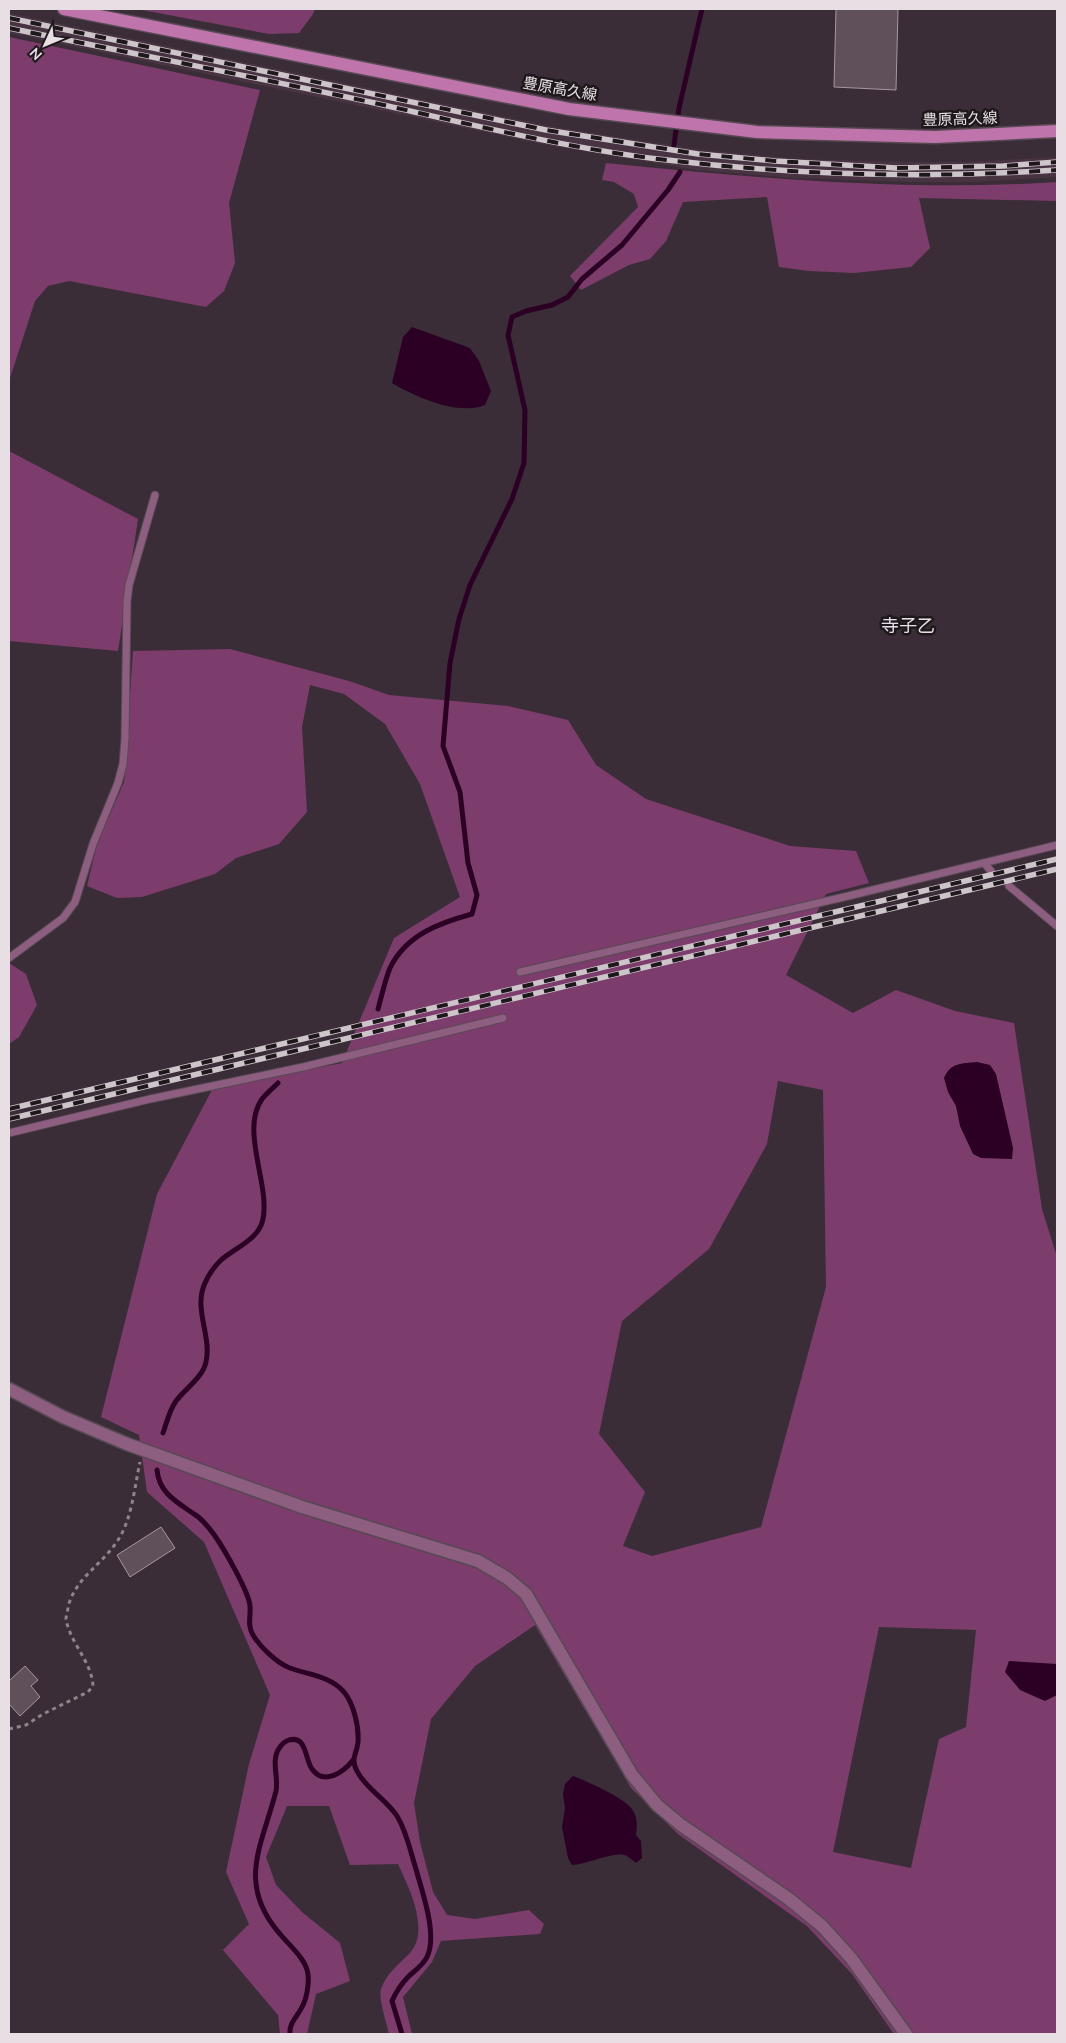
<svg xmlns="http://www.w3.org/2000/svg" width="1066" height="2043" font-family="'Nunito Sans','Noto Sans JP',sans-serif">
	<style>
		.built { fill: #473341 }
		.green { fill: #7c3d6d; fill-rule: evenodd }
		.water { fill: #2c0024 }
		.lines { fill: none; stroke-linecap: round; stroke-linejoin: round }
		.stream { stroke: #2c0024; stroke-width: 5 }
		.building { fill: #5f505a; stroke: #a796a2 }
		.service-casing { stroke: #574953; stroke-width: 9 }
		.minor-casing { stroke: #574953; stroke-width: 15 }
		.secondary-casing { stroke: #574953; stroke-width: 15 }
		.path { stroke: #8f848c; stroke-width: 3; stroke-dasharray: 4 4; stroke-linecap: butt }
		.service { stroke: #8d5e80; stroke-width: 7 }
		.minor { stroke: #8d5e80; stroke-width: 12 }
		.secondary { stroke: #bf75ab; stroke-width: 12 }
		.rail-casing { stroke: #cec5cb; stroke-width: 5.5 }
		.rail { stroke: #1e181c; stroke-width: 4; stroke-dasharray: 11; stroke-linecap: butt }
		.labels { text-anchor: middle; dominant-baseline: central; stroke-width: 5; stroke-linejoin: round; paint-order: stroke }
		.street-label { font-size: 15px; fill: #e8dfe5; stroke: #1e181c }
		.quarter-label { font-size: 18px; fill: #e8dfe5; stroke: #1e181c }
	</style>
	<rect width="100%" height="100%" fill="#3b2d37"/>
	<path class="built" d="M9,13L548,126L702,150L797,159L907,162H967L1057,157V177L976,182H908L794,178L696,170L542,144L9,33Z"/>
	<g class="green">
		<path d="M137,9H315L313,14L299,33L269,34Z"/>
		<path d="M9,37L260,90L229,203L235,263L224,291L206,307L69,281L48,286L35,301L9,381Z"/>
		<path d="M606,163C757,178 905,192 1057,182V201L919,198L930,248L911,267L854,273L809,271L779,267L767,197L683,202L666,241L650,259L629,265L581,290L570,276L638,207L634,194L614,182L602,180Z"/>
		<path d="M9,451L138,519L118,651L9,641Z"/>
		<path d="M230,649L349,681L389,695L508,706L568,720L596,765L646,799L790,846L856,851L869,883L826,894L786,975L853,1013L896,990L955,1011L1014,1023L1042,1209L1057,1257V2034H894L852,1974L807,1926L678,1834L631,1788L535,1625L475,1666L431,1719L414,1803L420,1842L433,1892L447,1915L475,1919L529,1910L544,1924L540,1934L441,1941L432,1962L403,1997L412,2034H389C387,2024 378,1998 381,1989C386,1974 398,1965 409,1954C431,1931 409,1888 398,1864L350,1865L329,1806H287L266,1857L276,1885L302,1912L340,1943L350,1981L316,1994L307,2034H280L278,2015L223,1950L249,1924L226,1872L249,1764L270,1695L204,1542L147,1492L139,1435L101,1417L157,1194L213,1088L342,1063L394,938L460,897L420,784L385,724L344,694L310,685L302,727L307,812L279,844L236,858L215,874L142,897L117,898L87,886L97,844L124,782L133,651ZM778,1081L823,1090L826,1287L761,1527L652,1556L623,1546L645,1492L599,1434L622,1321L709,1249L767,1144ZM879,1627L976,1630L966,1727L939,1739L911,1868L833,1852Z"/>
		<path d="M9,963L26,974L37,1005L19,1037L9,1044Z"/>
	</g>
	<g class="water">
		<path d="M412,327L470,348L479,361L491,391L485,405C459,416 415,397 392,383L403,337Z"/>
		<path d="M977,1062L990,1065L996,1074L1013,1148L1012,1159L981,1158L973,1154L960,1126L956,1106L948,1092L944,1078C951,1062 961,1064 977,1062Z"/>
		<path d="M1009,1661L1057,1664V1695L1045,1701L1020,1690L1005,1672Z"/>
		<path d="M573,1776C588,1782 623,1797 632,1809C638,1817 637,1826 636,1835L641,1841L642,1858L636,1863C633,1861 630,1858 627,1856C615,1850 587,1865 572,1865L568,1858L562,1827L565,1808L563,1794L565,1784Z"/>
	</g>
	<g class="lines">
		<g class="stream">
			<path d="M674,145L679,108L702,9"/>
			<path d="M378,1009C382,995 385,980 390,968C406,935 439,923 472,914L477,895L468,863L460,792L443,746L450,663L459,619L470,585L512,499L524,463L525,410L508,335L512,317L526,311L552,305L568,297L582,279L622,245L668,190L680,172"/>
			<path d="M163,1433C167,1422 169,1411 176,1401C185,1389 203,1377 206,1362C212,1336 193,1309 205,1283C208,1276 215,1266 220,1261C234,1248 259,1240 263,1219C270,1184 240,1130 262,1099C267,1093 273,1088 278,1083"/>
			<path d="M157,1470C159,1493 177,1502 194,1514C203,1519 209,1528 215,1536C224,1549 249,1592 250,1606C251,1616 247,1625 253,1635C260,1647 277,1663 290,1668C309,1675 330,1676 344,1692C354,1704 359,1727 358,1742C357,1754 350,1758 357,1771C366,1789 386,1799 397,1816C407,1832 410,1851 416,1869C422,1892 438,1934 427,1957C423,1965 416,1970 409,1976C402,1983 396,1992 392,2001L402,2034"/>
			<path d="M290,2034C289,2023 297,2017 302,2007C307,1998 309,1984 308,1974C306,1959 289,1945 280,1934C236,1883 262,1846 276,1791C279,1777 270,1760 280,1747C282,1744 286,1741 289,1740C307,1735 305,1760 312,1769C324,1786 344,1772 353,1760"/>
		</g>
	</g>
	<g class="building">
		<path d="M836,9H898L896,90L834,87Z"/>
		<path d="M161,1527L175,1548L130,1577L117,1555Z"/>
		<path d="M25,1666L38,1680L31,1686L40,1697L20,1716L9,1704V1681Z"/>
	</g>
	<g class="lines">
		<g class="service-casing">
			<g id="service">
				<path d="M984,863L991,871"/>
				<path d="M1009,886L1057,926"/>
				<path d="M9,958L63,918L75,902L93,844L118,783L123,764L125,739L127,601L129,585L155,495"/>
				<path d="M520,972L844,897L1057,845"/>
				<path d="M9,1133L150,1099L303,1067L503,1018"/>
			</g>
		</g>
		<g class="minor-casing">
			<path id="minor" d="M9,1389L63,1417L127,1444L302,1507L478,1561L507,1578L526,1594L632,1775L657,1805L681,1825L789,1899L822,1926L851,1958L906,2034"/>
		</g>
		<g class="secondary-casing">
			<path id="secondary" d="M64,9L569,109L757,132L935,137L1057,131"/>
		</g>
		<path class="path" d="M9,1729L26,1725L43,1714L88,1692L93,1686C92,1662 70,1643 66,1619C66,1615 68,1611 68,1607C75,1579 100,1566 116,1543C132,1521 134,1489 140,1462"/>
		<use href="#service" class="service"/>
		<use href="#minor" class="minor"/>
		<use href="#secondary" class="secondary"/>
		<g class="rail-casing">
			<g id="rail">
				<path d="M9,18L546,130L698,154L775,161L896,168L1003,166L1057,162"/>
				<path d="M9,28C129,53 250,76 370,102C465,123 561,147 658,159C791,175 924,179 1057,170"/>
				<path d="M9,1109L1057,859"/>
				<path d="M9,1119L1057,869"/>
			</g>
		</g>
		<use href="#rail" class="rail"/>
	</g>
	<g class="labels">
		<g class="street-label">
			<text transform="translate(560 89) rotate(10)">豊原高久線</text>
			<text transform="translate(960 119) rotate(-2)">豊原高久線</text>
		</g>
		<g class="quarter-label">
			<text x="908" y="626">寺子乙</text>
		</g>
	</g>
	<rect width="1066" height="2043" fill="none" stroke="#e8dfe5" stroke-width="20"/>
	<g transform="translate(45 45) rotate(226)" stroke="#1e181c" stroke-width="4" paint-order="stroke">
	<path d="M0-4L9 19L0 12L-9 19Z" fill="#e8dfe5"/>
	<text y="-8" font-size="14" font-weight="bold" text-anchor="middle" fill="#e8dfe5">N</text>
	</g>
</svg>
